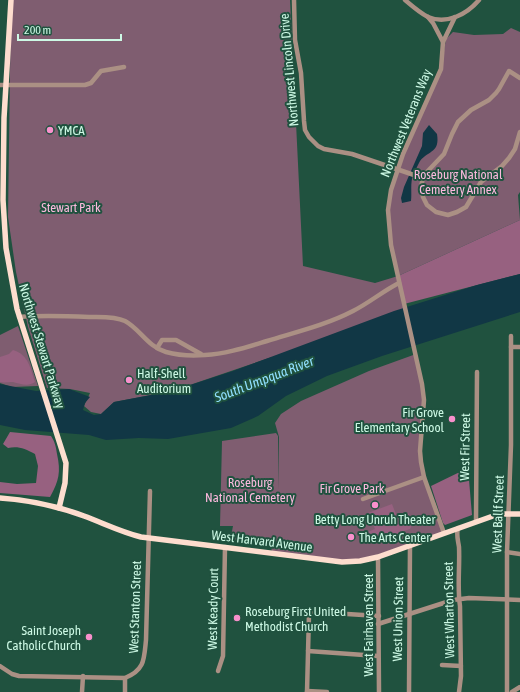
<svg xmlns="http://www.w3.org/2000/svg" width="520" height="692" font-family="'Asap Condensed',sans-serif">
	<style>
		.green { fill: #7f5d70 }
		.forest { fill: #976180 }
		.water { fill: #113745 }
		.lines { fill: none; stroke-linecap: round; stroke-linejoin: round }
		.minor { stroke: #ab9084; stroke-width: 4.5 }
		.major { stroke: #fdddce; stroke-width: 5.5 }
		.poi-dot { fill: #f890cc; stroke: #20523f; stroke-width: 1.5 }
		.labels { text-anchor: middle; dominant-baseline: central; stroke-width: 4; stroke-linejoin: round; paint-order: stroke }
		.street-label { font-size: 13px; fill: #cdf9e5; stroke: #20523f }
		.poi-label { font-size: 13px; fill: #cdf9e5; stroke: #20523f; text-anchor: start }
		.park-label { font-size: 13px; fill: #fcb9de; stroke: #20523f }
		.water-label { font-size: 14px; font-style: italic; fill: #90dffe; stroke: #20523f }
	</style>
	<rect width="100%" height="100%" fill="#20523f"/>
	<g class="green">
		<path d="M11,0H290L303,266L375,283L398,276L391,245L389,202L394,179L442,62L446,39L453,32L474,35L503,34L511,28L520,32V192L518,195L520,220L398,276L409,325L269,358L172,391L114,402L101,414L91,412L84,406L90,393L70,389L47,388L28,327L16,272L8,217Z"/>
		<path d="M18,326L38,386L12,387L0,383V335Z"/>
		<path d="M416,354L424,400L421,457L422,468L444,533L355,562L272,554L271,545L234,540L231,536L233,526H220L222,441L276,433L278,436L279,490V437L275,423L281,414L301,401L369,371Z"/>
	</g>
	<g class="forest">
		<path d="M520,220V274L404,304L398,276Z"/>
		<path d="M13,350C29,355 30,368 35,382C28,387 21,384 13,382C9,382 4,383 0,382V357L9,354Z"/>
		<path d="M10,432L51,436C55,442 56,447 57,454C61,472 59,481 50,497L0,493V482L17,484L36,483L38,466L35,454C25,449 19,446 8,448L3,444Z"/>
		<path d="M468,468L472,515L445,525L443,523L431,486Z"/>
		<path d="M392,504L397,517L408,513L414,521L410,529C396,534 381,541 366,538L365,533L375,529L368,513Z"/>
	</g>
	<g class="water">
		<path d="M429,125L437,134C440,153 429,150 420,161C418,165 415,171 413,175C410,184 412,192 411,201L402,203L401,198L404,187L422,146L423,133Z"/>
		<path d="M520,274V312L382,356L327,376L286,396L258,416L231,428L168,439L139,438L106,440L89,435L25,430L0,425V384L36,391L69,389L90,397L85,403L83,410L94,415L101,414L114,402L172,391L233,371L394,311L477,285Z"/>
	</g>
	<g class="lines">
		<g class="minor">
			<path d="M294,0L295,40L301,73L304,121L305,130L309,137L318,146L324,149L352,154L423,178"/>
			<path d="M405,0C412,6 420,13 428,17C447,25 467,14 479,0"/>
			<path d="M428,17L433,23L443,42L455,17"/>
			<path d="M443,42L441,69L403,154L391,190L388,210L391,245L422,384L424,400L420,451L421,462L424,477L444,533"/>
			<path d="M520,78L509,71L499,89L496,93L489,100L471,110L458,122L452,134L444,154L425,174L423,178L421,187L423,197L427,205L436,212L448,215L457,212L466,207L481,182L502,166L509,158L515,149L520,132"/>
			<path d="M0,85H85L91,83L101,71L124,67"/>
			<path d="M19,317C43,315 66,316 89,317C100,317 115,316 125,321C140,329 148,347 166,352C177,355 193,356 205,355C226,354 247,347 267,341C296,332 326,325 353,311C369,303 383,291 399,283"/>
			<path d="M511,347H520"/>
			<path d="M157,348L162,340H176L201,354"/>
			<path d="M363,499L424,477"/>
			<path d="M476,521L477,372"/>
			<path d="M458,528C456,535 458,540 459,547C460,567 457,587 460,606L461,676L459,692"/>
			<path d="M507,552L520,554"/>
			<path d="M378,557L379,692"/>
			<path d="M378,624L453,600L469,598L520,600"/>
			<path d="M308,651L378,656"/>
			<path d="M442,665L461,666"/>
			<path d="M0,666L12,674L19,676L125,678C145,670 144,659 146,640L150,491"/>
			<path d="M218,671L223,656L225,547"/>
			<path d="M307,691L327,692"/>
			<path d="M82,692L83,676"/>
			<path d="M125,692V678"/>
			<path d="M307,692L309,614L315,612L379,616"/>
			<path d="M409,692L410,545"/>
			<path d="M507,692V552L511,445V336"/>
			<path d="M512,692L520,687"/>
		</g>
		<g class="major">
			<path d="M11,0L4,118L3,200L6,248L17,309L66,463L65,483L59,508"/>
			<path d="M0,498C28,500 57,506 84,516C103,523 121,532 141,537L342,562L360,561L378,557L493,516L503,514H520"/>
		</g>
	</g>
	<g class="poi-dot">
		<circle cx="50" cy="130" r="4"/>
		<circle cx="129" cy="380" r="4"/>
		<circle cx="452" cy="419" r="4"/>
		<circle cx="375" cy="505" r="4"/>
		<circle cx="351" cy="537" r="4"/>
		<circle cx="237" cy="618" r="4"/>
		<circle cx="89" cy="637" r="4"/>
	</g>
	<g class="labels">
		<g class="street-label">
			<text transform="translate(289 70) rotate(-95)">Northwest Lincoln Drive</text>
			<text transform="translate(406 123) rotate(-68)">Northwest Veterans Way</text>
			<text transform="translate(42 346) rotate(73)">Northwest Stewart Parkway</text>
			<text transform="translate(465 447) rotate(-89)">West Fir Street</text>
			<text transform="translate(498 514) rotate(-88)">West Ballf Street</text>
			<text transform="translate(262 541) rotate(7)">West Harvard Avenue</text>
			<text transform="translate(135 607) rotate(-88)">West Stanton Street</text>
			<text transform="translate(213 609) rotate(-89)">West Keady Court</text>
			<text transform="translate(449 610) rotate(-91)">West Wharton Street</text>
			<text transform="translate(398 619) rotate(-89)">West Union Street</text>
			<text transform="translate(368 625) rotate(-90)">West Fairhaven Street</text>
		</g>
		<g class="poi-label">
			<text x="58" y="130">YMCA</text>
			<text x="137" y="373">Half-Shell<tspan x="137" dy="15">Auditorium</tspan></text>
			<text x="444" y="412" text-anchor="end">Fir Grove<tspan x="444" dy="15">Elementary School</tspan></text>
			<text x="375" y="519" text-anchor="middle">Betty Long Unruh Theater</text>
			<text x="359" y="537">The Arts Center</text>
			<text x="245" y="611">Roseburg First United<tspan x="245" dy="15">Methodist Church</tspan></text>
			<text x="81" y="630" text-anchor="end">Saint Joseph<tspan x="81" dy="15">Catholic Church</tspan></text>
		</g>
		<g class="park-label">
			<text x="458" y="174">Roseburg National<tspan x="458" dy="15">Cemetery Annex</tspan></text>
			<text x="71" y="207">Stewart Park</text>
			<text x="250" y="482">Roseburg<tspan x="250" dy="15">National Cemetery</tspan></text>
			<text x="352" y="488">Fir Grove Park</text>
		</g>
		<g class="water-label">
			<text transform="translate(264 379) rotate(-21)">South Umpqua River</text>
		</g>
	</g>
	<path d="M18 34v6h103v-6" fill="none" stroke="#cdf9e5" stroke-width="2"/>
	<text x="24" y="34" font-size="12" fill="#cdf9e5" stroke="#20523f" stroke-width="3" paint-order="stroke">200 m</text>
</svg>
